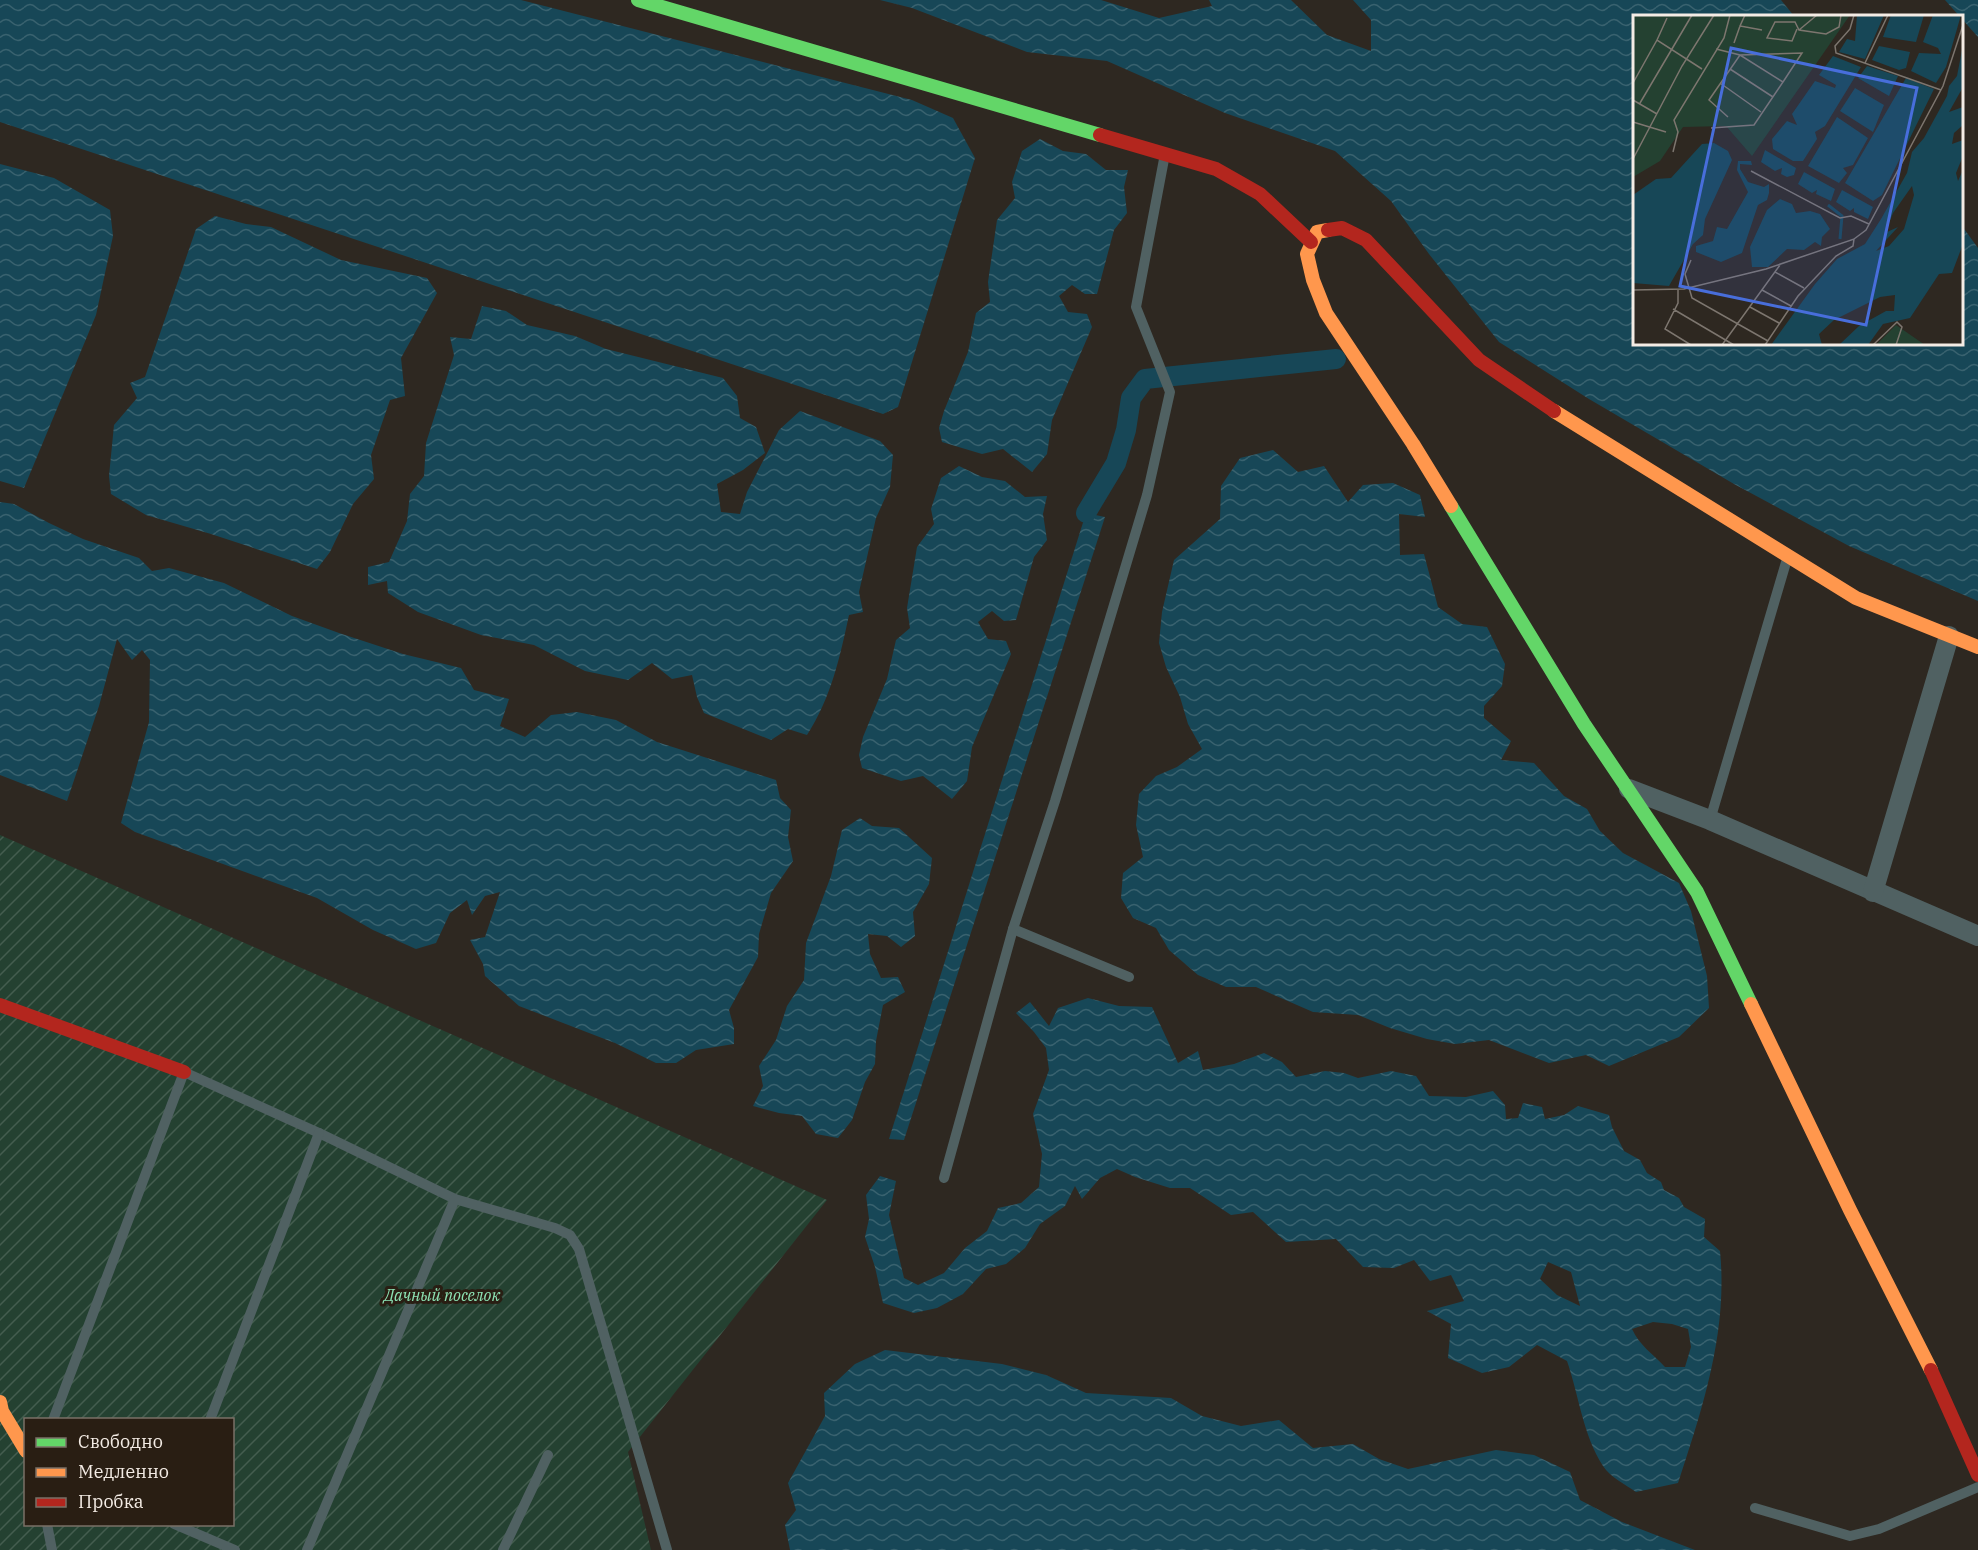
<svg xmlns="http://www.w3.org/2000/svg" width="1978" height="1550" font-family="'IBM Plex Serif',serif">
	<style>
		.garden { fill: url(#garden-furrows); fill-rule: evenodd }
		.water { fill: url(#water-waves); fill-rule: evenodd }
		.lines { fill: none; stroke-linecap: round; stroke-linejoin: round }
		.canal { stroke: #174757; stroke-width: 20 }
		.lane { stroke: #506162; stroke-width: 10 }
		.street { stroke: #506162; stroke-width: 20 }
		.fast { stroke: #63d668; stroke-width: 14 }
		.slow { stroke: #ff974d; stroke-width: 14 }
		.jam { stroke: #b3261e; stroke-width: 14 }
		.labels { text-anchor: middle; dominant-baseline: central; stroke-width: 6; stroke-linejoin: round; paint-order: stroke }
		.park-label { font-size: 16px; font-style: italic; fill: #8de3b4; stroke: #291e13 }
		.inset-river { fill: none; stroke: #174757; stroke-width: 3 }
		.inset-road { fill: none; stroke: #7d766f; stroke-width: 1.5 }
		.view { fill: #486edb; fill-opacity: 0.15; stroke: #486edb; stroke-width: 3 }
		.inset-edge { fill: none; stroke: #f4ece5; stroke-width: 3 }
	</style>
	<defs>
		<pattern id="garden-furrows" width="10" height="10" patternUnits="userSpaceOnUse" patternTransform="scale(1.5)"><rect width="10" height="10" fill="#244131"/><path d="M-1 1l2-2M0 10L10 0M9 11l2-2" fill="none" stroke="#445d4f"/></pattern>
		<pattern id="water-waves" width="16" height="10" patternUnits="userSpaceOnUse" patternTransform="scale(1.5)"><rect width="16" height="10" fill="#174757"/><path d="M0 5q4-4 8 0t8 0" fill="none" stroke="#39626f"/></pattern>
	</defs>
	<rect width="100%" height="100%" fill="#2e2821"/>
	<path class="garden" d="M0,835L827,1200L628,1452L651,1550H0ZM26,1420H232V1524H26Z"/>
	<g class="water">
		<path d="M0,0H521L912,100L953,118L975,158L898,407L883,414L0,122Z"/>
		<path d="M880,0H1101L1159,18L1212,6L1209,0H1291L1327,35L1371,51V20L1353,0H1781L1794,16H1634V344H1962V226L1978,248V601L1849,546L1734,484L1589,399L1499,342L1429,254L1391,201L1335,151L1225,113L1107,61L1027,52L912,8Z"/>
		<path d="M1945,0H1978V37Z"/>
		<path d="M1040,139L1063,151L1086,154L1106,170H1128L1124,187L1127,213L1114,230L1097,294H1085L1072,285L1059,296L1068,312L1087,314L1092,327L1052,420L1047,454L1032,472L1003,449L982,454L942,442L939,428L944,411L968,352L976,313L990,302L988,282L997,220L1015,198L1012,182L1022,151Z"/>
		<path d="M0,164L54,178L110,210L113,236L96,315L24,488L0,481Z"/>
		<path d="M215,216L246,224L271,227L341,260L427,278L437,293L401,358L405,396L390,400L371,455L374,479L353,504L330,552L317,569L211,534L146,515L111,494L109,476L114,425L137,398L130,383L145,377L196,229Z"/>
		<path d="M482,306L506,311L527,325L575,336L606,349L723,378L737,396L740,418L756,427L765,453L743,470L717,484L721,512L740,514L747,492L779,430L800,411L880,441L893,455L890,487L876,518L859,592L863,612L849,615C840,657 831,698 807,735L788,729L771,740L704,713L697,697L692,675L672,679L652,663L628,680L585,671L534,645L481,635L418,612L388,593L387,581L368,585V567L389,562L407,521L410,494L424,476L426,443L454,355L450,337L471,339Z"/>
		<path d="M1273,450L1298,472L1324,466L1348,502L1363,485L1393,483L1420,495L1425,517L1399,514L1400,555L1424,554L1438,607L1462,624L1487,627L1505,664L1502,686L1484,706V718L1511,741L1501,760L1534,763L1564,796L1587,809L1600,831L1623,853L1679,883L1691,911L1707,976L1709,1008L1679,1037L1609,1066L1586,1055L1549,1063L1489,1040L1455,1044L1427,1039L1390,1028L1358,1015L1313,1012L1256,987H1226L1198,975L1169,950L1156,928L1133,918L1121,898L1123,873L1143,857L1136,825L1139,794L1156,776L1177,767L1202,749L1188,724L1180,697L1166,667L1159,643L1162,612L1174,560L1220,519L1221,486L1240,458Z"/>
		<path d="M959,466L982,477L1005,481L1025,497L1047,496L1043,514L1047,540L1034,557L1016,620L1004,621L992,611L978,622L988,639L1006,641L1011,654L972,747L967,781L952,799L923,776L901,781L862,768L859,755L863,737L887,679L896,640L910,628L907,608L917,547L934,524L931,509L941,478Z"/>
		<path d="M0,502L14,504L49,523L83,539L139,558L152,571L169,568L224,583L292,616L339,633L403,654L461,668L474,690L509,699L500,726L525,737L551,715L577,712L616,720L657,742L776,780L780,798L791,810L788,837L793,861L771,893L759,934L758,957L729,1010L734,1028V1044L696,1050L676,1063H656L615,1043L519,1006L485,976L483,964L470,940L485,937L500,892L485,896L472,915L467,900L450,913L436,943L416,949L373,930L317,898L135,832L121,823L149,722L150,660L142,650L132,660L117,639L99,706L67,801L0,775Z"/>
		<path d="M1086,513L1105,517L904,1140L889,1139Z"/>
		<path d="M860,818L872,826L899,828L932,858L929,884L913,912L915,936L901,947L887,936L868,934L870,954L881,978L898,977L905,992L883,1005L876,1041L875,1064L865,1082L852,1120L838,1138L816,1134L802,1116L779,1113L753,1106L763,1086L759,1066L776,1040L787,1006L804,980L806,943L831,876L842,830Z"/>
		<path d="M1088,998L1119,1006L1152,1007L1178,1063L1198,1051L1203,1070L1234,1064L1264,1053L1282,1062L1296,1077L1325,1071L1344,1073L1358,1078L1391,1071L1416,1076L1429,1096L1466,1097L1493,1091L1505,1105L1506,1119L1518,1118L1523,1103L1542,1107L1545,1119L1564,1115L1578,1106L1609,1115L1612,1127L1624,1151L1640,1160L1647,1173L1661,1182L1664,1190L1679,1198L1684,1207L1705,1219L1704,1237L1720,1251C1728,1331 1703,1407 1678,1483L1636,1492C1626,1485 1610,1477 1603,1466C1583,1435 1579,1396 1567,1361L1537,1345L1509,1367L1482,1373L1448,1358L1451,1324L1427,1311L1464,1301L1451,1275L1430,1281L1414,1260L1394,1268L1363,1267L1336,1239L1286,1242L1253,1212L1231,1215L1190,1188H1170L1135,1177L1117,1169L1100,1178L1082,1199L1075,1186L1065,1206L1040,1224L1025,1248L1006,1264L986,1269L963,1294L937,1308L914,1313L883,1303L875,1267L865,1237L869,1219L866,1195L880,1176L896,1181L889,1215L904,1278L918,1285L944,1273L965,1248L987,1231L998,1208L1021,1203L1039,1187L1042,1154L1033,1114L1049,1070L1046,1048L1034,1032L1016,1013L1030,1002L1049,1026L1058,1008ZM1548,1262L1571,1272L1580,1306L1557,1295L1540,1279ZM1653,1322L1672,1324L1688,1329L1691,1347L1685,1367H1665C1652,1353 1640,1346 1632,1329Z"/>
		<path d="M885,1350L1002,1364L1046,1375L1086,1393L1171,1398L1202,1416L1241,1426L1279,1420L1313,1448L1353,1444L1379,1459L1408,1469L1496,1450L1534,1455L1570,1472L1580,1500L1622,1522L1695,1550H790L785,1525L796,1510L788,1483L825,1416L824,1393L855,1364Z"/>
	</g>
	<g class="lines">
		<path class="canal" d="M1086,513L1116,463L1126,430L1131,398L1145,379L1336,359"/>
		<g class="lane">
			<path d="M1710,820L1787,559"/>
			<path d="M1013,929L1129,977"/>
			<path d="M944,1178L1013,929L1055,801L1147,495L1170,392L1136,307L1165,154"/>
			<path d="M53,1420L184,1072L319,1133L455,1199L555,1228L570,1235L579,1249L667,1550"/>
			<path d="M210,1420L319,1133"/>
			<path d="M1755,1508L1850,1536L1879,1529L1978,1487"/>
			<path d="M47,1524L52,1550"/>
			<path d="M174,1524L235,1550"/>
			<path d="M307,1550L455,1199"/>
			<path d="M503,1550L548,1455"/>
		</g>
		<g class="street">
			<path d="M1629,789L1710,820L1978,936"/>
			<path d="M1873,892L1949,636"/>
		</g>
		<g class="fast">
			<path d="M638,0L1100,135"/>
			<path d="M1451,506L1584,724L1697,892L1751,1004"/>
		</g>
		<g class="slow">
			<path d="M1328,230L1317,232L1307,254L1313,280L1326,313L1413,444L1451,506"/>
			<path d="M1554,411L1856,598L1978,647"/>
			<path d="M1751,1004L1850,1210L1931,1370"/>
			<path d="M0,1402L2,1411L26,1451"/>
		</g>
		<g class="jam">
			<path d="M1100,135L1216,169L1260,194L1311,242"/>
			<path d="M1328,230L1342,228L1366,240L1479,360L1554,411"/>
			<path d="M0,1005L184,1072"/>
			<path d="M1931,1370L1978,1475"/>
		</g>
	</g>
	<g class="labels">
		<g class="park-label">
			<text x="442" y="1295">Дачный поселок</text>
		</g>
	</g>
	<g transform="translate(1633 15)">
		<rect width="330" height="330" fill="#2e2821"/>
		<path d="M0,0H217L119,141L93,111L50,112L27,146L0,162ZM263,310L292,330H243Z" fill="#244131"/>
		<path d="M224,0H251L232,44L206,37L214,24L222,26ZM258,0H291L283,27L250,22ZM300,0H328L313,52L303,68L278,56L286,38L308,39L305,33L290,27ZM330,30V72L316,97L330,92V110L321,118L319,129L330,125V141L323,158L325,166L330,155V229L319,258L306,259L277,303L250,309L235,330H206L226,311L253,296H261L262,280L247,282L201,305L186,319L189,330H138L182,269L204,244L232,229L248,204L274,158L279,137L291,123L314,81L316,71L324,61ZM279,171L281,180L271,214L256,231L243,236L265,212L252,218L260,198ZM246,31L277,37L273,53L266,55L239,45ZM200,41L228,52L192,111L182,117L184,124L170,146H160L140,134L139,124L154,106L164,110L159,99L182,66L202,73L203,70L186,60ZM234,51L265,61L256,81L225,63ZM273,63L301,74L249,180L240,186L212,168ZM222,73L251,90L240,117L207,96ZM204,102L235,123L220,150L210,153L214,158L206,168L175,151ZM81,128L95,136L99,145L72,204L70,220L60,229L36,271L0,268V180L23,164L38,163L69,129ZM132,135L163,153L161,160L154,162L148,159L149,153L142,156L128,147ZM105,146H118L119,150L107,149V154L115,167L131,172L136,169V178L134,185L125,190L109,238L88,247L63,237V231L80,226L84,212L94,214L115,177L104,155ZM171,157L202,174L198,186L183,179L184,175L179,178L165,169ZM209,175L240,192L235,204L221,197V193L217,196L203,187ZM147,184L159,189L163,198L177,196L187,199L197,214L189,222L188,231L182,227L171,235L154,234L135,252H119L117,232L134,195Z" fill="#174757" fill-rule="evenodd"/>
		<path class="inset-river" d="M195,190L209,201L207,224"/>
		<path class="inset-road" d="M112,0L107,11L129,15M221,0L217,14L202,31L203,38L308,75M164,14L159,26L134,23L142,7H162L166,15L193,19L206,12L208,0M166,15L184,0M24,25L34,3M101,28L107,11M232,48L255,0M97,54L140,82M0,68L24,25L69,54M87,68L128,97M0,85L24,99M7,88L59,0M95,102L76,85L107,40L169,38L150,67M0,107L33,117M78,113L121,110L150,67L107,40L83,34M40,137L45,117L41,105L91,23L97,0M0,144L49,51L81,0M118,156L207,203L218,201L236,209M221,224L233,215L310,71L330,10M58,245L52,259L59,283L135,326M142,257L171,273M0,275L51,274L133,254L221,224L220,231L203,241L165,281L132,330M45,275V288L32,314L58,330M129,275L158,291M117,292L146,308M40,294L101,330M89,330L147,250M240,330L264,307L269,312L263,330"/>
		<path class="view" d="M98,33L284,73L233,310L47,271Z"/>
		<rect width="330" height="330" class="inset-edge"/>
	</g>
	<rect x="24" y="1418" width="210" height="108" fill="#291e13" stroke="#7a7067" stroke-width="1.5"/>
	<rect x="36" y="1438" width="30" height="9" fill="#63d668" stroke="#7a7067" stroke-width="1.5"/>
	<text x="78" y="1448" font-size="18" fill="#f4ece5">Свободно</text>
	<rect x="36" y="1468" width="30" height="9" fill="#ff974d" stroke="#7a7067" stroke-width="1.5"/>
	<text x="78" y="1478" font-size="18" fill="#f4ece5">Медленно</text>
	<rect x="36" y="1498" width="30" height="9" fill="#b3261e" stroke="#7a7067" stroke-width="1.5"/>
	<text x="78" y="1508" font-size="18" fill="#f4ece5">Пробка</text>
</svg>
